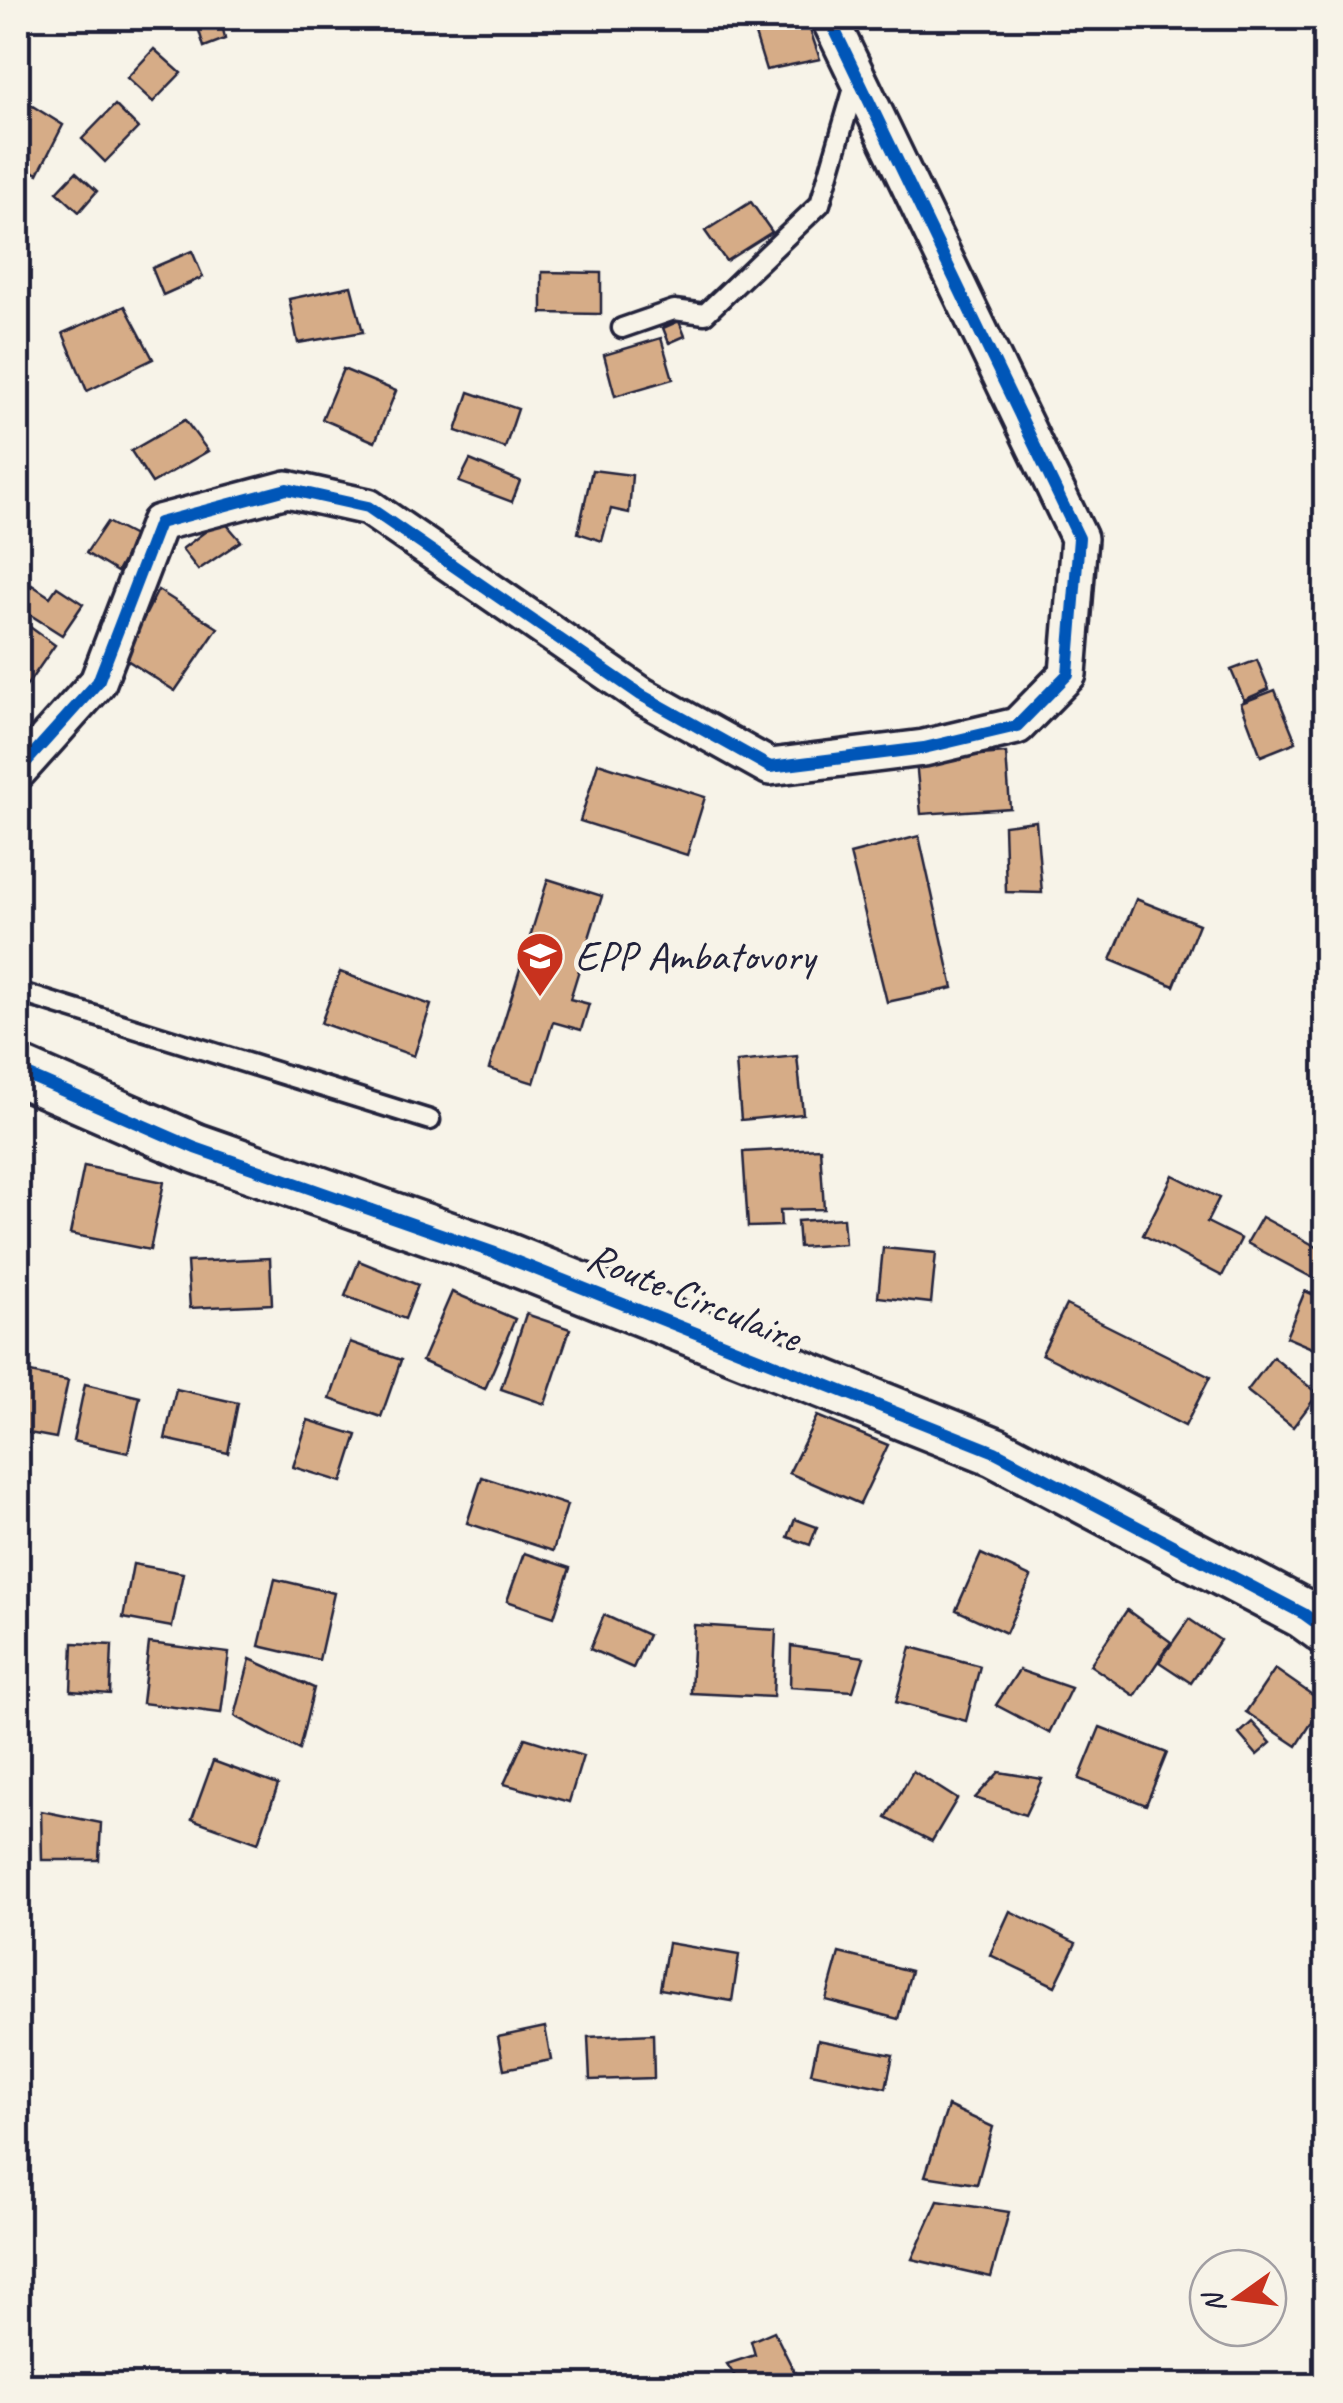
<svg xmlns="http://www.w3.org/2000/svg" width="1343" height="2403" font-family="Caveat,sans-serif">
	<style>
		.building { fill: #d6ac87; stroke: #22223b; stroke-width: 2.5 }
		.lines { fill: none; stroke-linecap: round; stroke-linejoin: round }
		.lane-casing { stroke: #22223b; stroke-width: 25 }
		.street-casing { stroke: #22223b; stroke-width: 42 }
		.secondary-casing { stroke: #22223b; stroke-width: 55 }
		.lane { stroke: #f7f3e8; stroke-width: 18 }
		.street { stroke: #f7f3e8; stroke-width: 35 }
		.secondary { stroke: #f7f3e8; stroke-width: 48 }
		.cycleway-casing { stroke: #f7f3e8; stroke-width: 19 }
		.cycleway { stroke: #0057b8; stroke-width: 12 }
		.labels { text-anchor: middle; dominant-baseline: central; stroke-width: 9; stroke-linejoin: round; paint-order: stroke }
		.poi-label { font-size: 42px; fill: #22223b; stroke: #f7f3e8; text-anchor: start }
		.street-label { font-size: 42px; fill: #22223b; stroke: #f7f3e8 }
	</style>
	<rect width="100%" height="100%" fill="#f7f3e8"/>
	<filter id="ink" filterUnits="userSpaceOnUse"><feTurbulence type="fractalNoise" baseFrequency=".01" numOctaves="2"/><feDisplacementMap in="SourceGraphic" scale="20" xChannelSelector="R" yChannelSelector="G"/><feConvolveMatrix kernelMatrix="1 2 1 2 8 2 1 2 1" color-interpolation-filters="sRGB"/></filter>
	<g filter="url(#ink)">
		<g class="building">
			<path d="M221,18L225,39L204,47L197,24Z"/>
			<path d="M750,18H806L820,59L766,70Z"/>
			<path d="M154,49L181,73L153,102L127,78Z"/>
			<path d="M18,97L63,125L38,174L18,162Z"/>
			<path d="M115,105L138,128L105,162L82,139Z"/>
			<path d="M76,172L97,191L79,212L57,192Z"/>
			<path d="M751,202L772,232L726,261L705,231Z"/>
			<path d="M192,251L203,277L163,295L152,268Z"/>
			<path d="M542,272L601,273V314L542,313Z"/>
			<path d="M351,286L363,332L298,343L289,299Z"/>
			<path d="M125,306L153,359L87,391L63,333Z"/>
			<path d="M679,321L685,336L669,343L663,328Z"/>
			<path d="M661,338L673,379L615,396L604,355Z"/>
			<path d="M343,369L396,391L375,442L322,419Z"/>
			<path d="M469,392L518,409L505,448L456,431Z"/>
			<path d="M185,420L208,451L152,483L131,451Z"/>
			<path d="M470,460L520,481L512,502L459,482Z"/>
			<path d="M592,470L632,475L629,513L611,509L602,541L578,533Z"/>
			<path d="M222,519L241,541L198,570L182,549Z"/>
			<path d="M107,522L136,537L117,572L86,553Z"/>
			<path d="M32,585L50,597L57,587L83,604L62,635L18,607Z"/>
			<path d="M158,590L218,628L175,691L124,658Z"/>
			<path d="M23,622L55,645L18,698V629Z"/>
			<path d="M1257,660L1269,689L1244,700L1231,670Z"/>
			<path d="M1275,690L1296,742L1261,756L1241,703Z"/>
			<path d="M1006,753L1010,808L921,814L916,760Z"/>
			<path d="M598,763L705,797L687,855L580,821Z"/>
			<path d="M1036,821L1042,893L1006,892L1004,825Z"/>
			<path d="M919,836L953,988L887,1002L850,854Z"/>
			<path d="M548,879L602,896L570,999L589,1004L581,1030L553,1022L534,1083L489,1069Z"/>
			<path d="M1136,899L1199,924L1174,986L1111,960Z"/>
			<path d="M340,972L431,1005L414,1056L321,1023Z"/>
			<path d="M797,1056L803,1114L741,1120L736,1062Z"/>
			<path d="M820,1148L824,1209L780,1210L781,1226L748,1227L743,1152Z"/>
			<path d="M84,1166L164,1182L150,1250L70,1234Z"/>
			<path d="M1173,1175L1219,1198L1207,1222L1241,1239L1222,1276L1143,1235Z"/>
			<path d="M1262,1217L1326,1252V1285L1247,1243Z"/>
			<path d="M843,1218L845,1244L799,1247L797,1221Z"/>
			<path d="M883,1248L936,1253L931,1303L878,1297Z"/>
			<path d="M270,1258L272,1304L190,1308L187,1262Z"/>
			<path d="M359,1261L418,1285L405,1319L345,1296Z"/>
			<path d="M1305,1291L1326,1300V1354L1286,1337Z"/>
			<path d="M452,1292L515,1319L485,1389L422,1361Z"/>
			<path d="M1066,1305L1210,1377L1185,1426L1042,1354Z"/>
			<path d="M526,1314L570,1329L545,1404L501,1389Z"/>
			<path d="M350,1342L401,1360L381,1417L330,1399Z"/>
			<path d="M1273,1357L1318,1394L1293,1427L1247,1391Z"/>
			<path d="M21,1371L68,1381L56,1438L18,1431Z"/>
			<path d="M85,1384L140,1397L128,1453L73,1441Z"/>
			<path d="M176,1389L238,1403L228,1453L165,1439Z"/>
			<path d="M817,1416L888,1445L860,1504L789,1473Z"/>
			<path d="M308,1420L357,1435L342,1482L293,1467Z"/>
			<path d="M482,1477L567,1505L553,1551L467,1523Z"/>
			<path d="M795,1519L817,1527L810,1545L788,1537Z"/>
			<path d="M524,1553L570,1568L554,1617L507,1601Z"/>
			<path d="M981,1554L1031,1577L1006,1633L956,1610Z"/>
			<path d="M133,1564L183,1573L172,1627L123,1618Z"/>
			<path d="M275,1579L334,1593L319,1660L259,1646Z"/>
			<path d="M1127,1610L1171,1642L1135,1696L1090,1665Z"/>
			<path d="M604,1615L648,1635L633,1668L590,1649Z"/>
			<path d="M1189,1619L1220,1640L1191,1683L1159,1662Z"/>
			<path d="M694,1625L776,1630L773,1697L691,1693Z"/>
			<path d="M73,1643L112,1645L110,1694L71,1691Z"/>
			<path d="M149,1643L229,1653L221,1713L142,1703Z"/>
			<path d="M791,1646L864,1657L853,1691L790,1687Z"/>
			<path d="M911,1647L980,1666L966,1721L896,1702Z"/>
			<path d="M250,1659L314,1688L299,1750L235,1716Z"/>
			<path d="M1275,1669L1324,1703L1297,1746L1246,1712Z"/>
			<path d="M1019,1670L1071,1688L1049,1733L996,1705Z"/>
			<path d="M1252,1722L1271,1743L1257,1755L1239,1734Z"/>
			<path d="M1100,1727L1167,1753L1146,1805L1079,1779Z"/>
			<path d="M525,1738L583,1756L569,1802L504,1784Z"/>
			<path d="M213,1761L278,1785L258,1843L192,1819Z"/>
			<path d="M913,1771L957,1799L932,1841L886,1818Z"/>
			<path d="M999,1772L1042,1779L1025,1815L975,1798Z"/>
			<path d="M41,1811L101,1823L99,1860H42Z"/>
			<path d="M1010,1911L1076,1943L1055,1986L990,1955Z"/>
			<path d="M668,1943L739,1955L732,2001L660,1989Z"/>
			<path d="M839,1953L911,1971L898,2019L826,2000Z"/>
			<path d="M545,2027L551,2060L504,2069L498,2037Z"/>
			<path d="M653,2034L654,2078L590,2080L588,2037Z"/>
			<path d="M818,2040L893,2055L886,2088L811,2073Z"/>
			<path d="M948,2106L993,2127L977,2184L925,2176Z"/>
			<path d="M938,2201L1009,2212L991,2277L912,2259Z"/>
			<path d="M774,2331L797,2377L741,2386L727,2364L755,2355L751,2341Z"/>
		</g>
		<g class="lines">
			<g class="lane-casing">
				<g id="lane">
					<path d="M622,328L674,310L705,314L820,204L856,81"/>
					<path d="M18,992L430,1120"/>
				</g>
			</g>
			<g class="street-casing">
				<path id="street" d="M18,771L98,682L159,523L287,489L368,507L641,695L770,767L924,748L1017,726L1068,674L1079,538L829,18"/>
			</g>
			<g class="secondary-casing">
				<path id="secondary" d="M18,1071L195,1148L495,1253L995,1452L1304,1614L1326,1630"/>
			</g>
			<use href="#lane" class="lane"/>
			<use href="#street" class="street"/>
			<use href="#secondary" class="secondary"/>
			<g class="cycleway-casing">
				<g id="cycleway">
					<path d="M18,771L98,682L159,523L287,489L368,507L641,695L770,767L924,748L1017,726L1068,674L1079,538L829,18"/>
					<path d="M18,1071L195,1148L495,1253L995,1452L1304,1614L1326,1630"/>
				</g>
			</g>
			<use href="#cycleway" class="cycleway"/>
		</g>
	</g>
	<defs>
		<g id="school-pin" transform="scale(2.5)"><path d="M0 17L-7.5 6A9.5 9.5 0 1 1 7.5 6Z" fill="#c8321e" stroke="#f7f3e8"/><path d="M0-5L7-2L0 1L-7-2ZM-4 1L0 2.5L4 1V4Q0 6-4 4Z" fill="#fff"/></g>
	</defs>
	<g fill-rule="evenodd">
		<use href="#school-pin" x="540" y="956"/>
	</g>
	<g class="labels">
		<g class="poi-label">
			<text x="575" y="956">EPP Ambatovory</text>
		</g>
		<g class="street-label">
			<text transform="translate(694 1297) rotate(22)">Route Circulaire</text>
		</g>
	</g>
	<rect width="1343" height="2403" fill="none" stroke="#f7f3e8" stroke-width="60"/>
	<rect x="30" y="30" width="1283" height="2343" fill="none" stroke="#22223b" stroke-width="4" filter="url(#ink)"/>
	<g transform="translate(1238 2298) rotate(256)"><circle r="48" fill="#f7f3e8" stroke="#a29fa3" stroke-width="2.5"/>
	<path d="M0-8L18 38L0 25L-18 38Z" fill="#c8321e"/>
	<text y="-15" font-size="28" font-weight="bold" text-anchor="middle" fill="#22223b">N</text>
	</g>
</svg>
